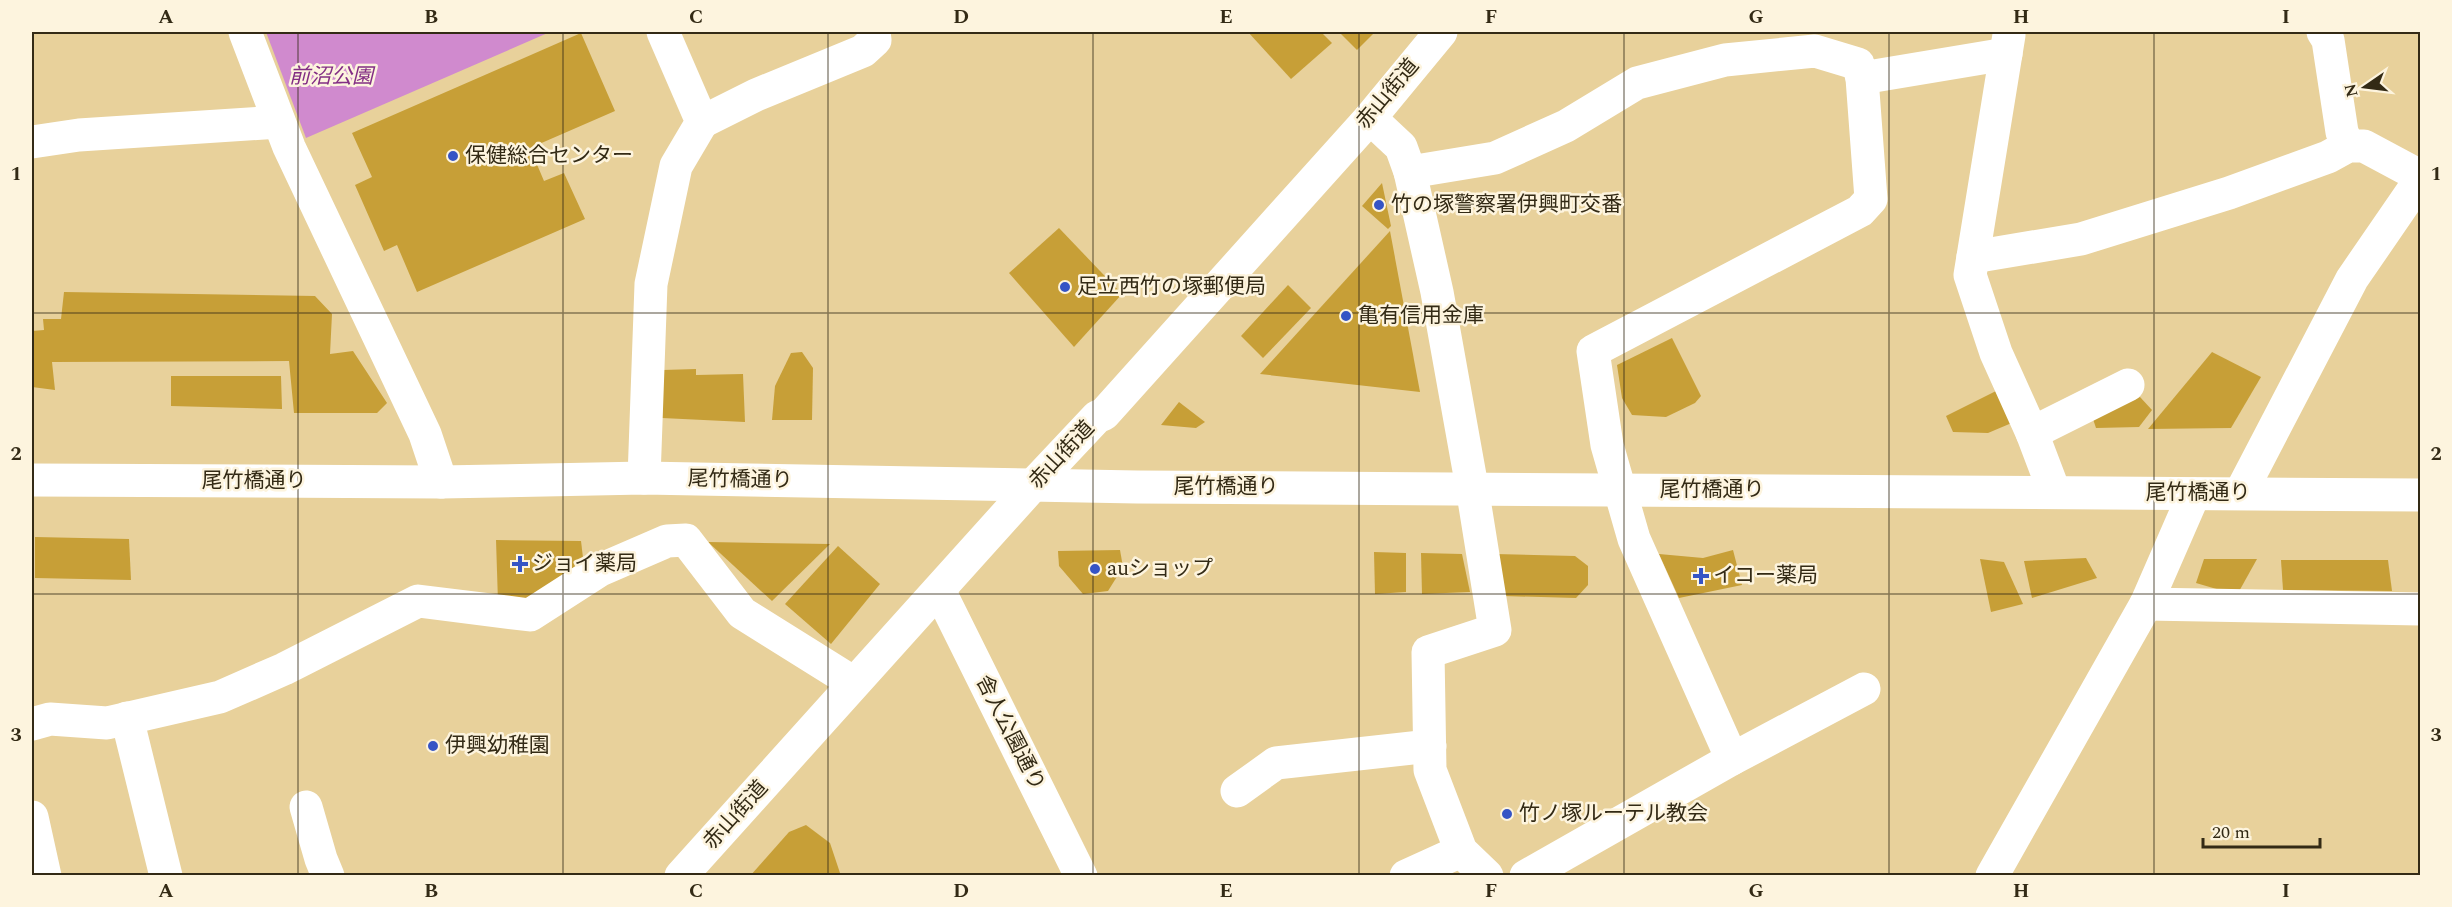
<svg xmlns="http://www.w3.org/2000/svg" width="2452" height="907" font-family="Spectral,'Noto Sans JP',serif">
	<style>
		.green { fill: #d08ace }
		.building { fill: #c79f37 }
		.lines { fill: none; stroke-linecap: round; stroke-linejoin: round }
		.minor { stroke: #fff; stroke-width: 33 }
		.major { stroke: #fff; stroke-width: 33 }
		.grid { fill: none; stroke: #332a15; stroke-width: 1.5; stroke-opacity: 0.55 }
		.poi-dot { fill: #3554c5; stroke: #fdf4de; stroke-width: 2 }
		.labels { text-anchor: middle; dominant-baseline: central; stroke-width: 5; stroke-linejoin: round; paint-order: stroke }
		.park-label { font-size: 21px; font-style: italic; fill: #832e84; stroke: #fdf4de }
		.street-label { font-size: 21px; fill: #332a15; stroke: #fdf4de }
		.poi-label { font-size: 21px; fill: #332a15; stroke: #fdf4de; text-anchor: start }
		.neatline { fill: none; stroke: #332a15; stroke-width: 2 }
		.grid-label { font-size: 20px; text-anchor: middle; font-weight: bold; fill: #332a15 }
	</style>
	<rect width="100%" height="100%" fill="#e8d19b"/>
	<path class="green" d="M266,32H550L306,138Z"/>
	<g class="building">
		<path d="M1248,32H1321L1332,43L1291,79Z"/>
		<path d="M1339,32H1375L1357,50Z"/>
		<path d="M581,33L615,111L530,148L544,181L564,173L585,219L417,292L397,245L384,251L355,185L372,177L352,133Z"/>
		<path d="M1382,183L1391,226L1388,229L1362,206Z"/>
		<path d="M1059,228L1122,294L1074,347L1009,273Z"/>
		<path d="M1390,231L1420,392L1260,374Z"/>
		<path d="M1288,285L1311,308L1263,358L1241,336Z"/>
		<path d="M64,292L315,296L332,314L330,354L353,351L387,403L377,413H294L289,361L52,362L55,390L32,387V331L44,330L43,319H61Z"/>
		<path d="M1672,338L1701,396L1695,403L1666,417L1632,415L1622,398L1617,365Z"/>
		<path d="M802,352L813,368L812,420H772L775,386L791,353Z"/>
		<path d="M2212,352L2261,377L2231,428L2148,429Z"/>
		<path d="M696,369V375L743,374L745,422L662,418L663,370Z"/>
		<path d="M171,376H281L282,409L171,406Z"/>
		<path d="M1996,391L2014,422L1988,433L1953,432L1946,416Z"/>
		<path d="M2140,397L2152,410L2139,427L2096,428L2093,419Z"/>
		<path d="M1179,402L1205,422L1196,428L1161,425Z"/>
		<path d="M35,537L129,539L131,580L35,578Z"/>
		<path d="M496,540L581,541L584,566L535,600L498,602Z"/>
		<path d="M708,542L830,544L772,601Z"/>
		<path d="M838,546L880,584L831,644L785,604Z"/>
		<path d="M1120,550L1123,567L1108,591L1083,594L1059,566L1058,551Z"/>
		<path d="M1733,550L1742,585L1679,598L1659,554L1703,558Z"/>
		<path d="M1374,552L1406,553V592L1375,594Z"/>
		<path d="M1421,553L1462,554L1470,592L1422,594Z"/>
		<path d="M1495,554L1575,556L1588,566V585L1576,598L1503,596Z"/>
		<path d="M2086,558L2097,578L2032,598L2024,561Z"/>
		<path d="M1980,559L2004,562L2023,604L1991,612Z"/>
		<path d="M2204,559H2257L2237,595L2196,583Z"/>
		<path d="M2281,560H2388L2392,591L2283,590Z"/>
		<path d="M806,825L830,843L841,876H750L789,832Z"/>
	</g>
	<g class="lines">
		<g class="minor">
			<path d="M245,32L289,147L425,434L441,482"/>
			<path d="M2323,32L2328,40L2342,132L2348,146"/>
			<path d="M2009,35L1970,275L1996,353L2032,433L2054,491"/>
			<path d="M1370,118L1401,147L1410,172L1437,292L1472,487L1495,630L1428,652L1430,770L1461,851L1487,876"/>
			<path d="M702,122L756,95L863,51L875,40L874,32"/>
			<path d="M32,142L79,135L279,122"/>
			<path d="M1410,172L1495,158L1566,126L1637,83L1725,60L1815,51L1858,64L1862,78L2006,54"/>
			<path d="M1973,257L2081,239L2229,193L2328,157L2348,146H2364L2420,176"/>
			<path d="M2032,433L2128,385"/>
			<path d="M644,478L651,284L676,166L702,122L663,32"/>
			<path d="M2241,492L2352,279L2420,180"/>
			<path d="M2194,494L2146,604L2420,609"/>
			<path d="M939,590L1081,876"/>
			<path d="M127,718L166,876"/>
			<path d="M32,724L50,719L107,723L220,697L284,669L418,601L530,615L600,570L667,541L686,540L742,613L854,683"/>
			<path d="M1732,759L1634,539L1607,445L1593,351L1860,211L1871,199L1862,78"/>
			<path d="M1237,791L1276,763L1430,746"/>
			<path d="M306,807L321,859L328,876"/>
			<path d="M32,817L45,876"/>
			<path d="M681,876L1033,485L1097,417L1104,414L1370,118L1441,32"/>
			<path d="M1406,876L1461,851"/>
			<path d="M1526,876L1732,759L1864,689"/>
			<path d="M1992,876L2146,604"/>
		</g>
		<path class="major" d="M32,480L441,482L644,478L1137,487L2420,495"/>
	</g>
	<path class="grid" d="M298,32V876M563,32V876M828,32V876M1093,32V876M1359,32V876M1624,32V876M1889,32V876M2154,32V876M32,313H2420M32,594H2420"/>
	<g class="poi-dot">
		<circle cx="453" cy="156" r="6"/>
		<circle cx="1379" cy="205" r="6"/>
		<circle cx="1065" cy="287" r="6"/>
		<circle cx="1346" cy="316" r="6"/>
		<path d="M517 555h6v6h6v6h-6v6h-6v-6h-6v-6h6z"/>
		<circle cx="1095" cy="569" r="6"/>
		<path d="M1698 567h6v6h6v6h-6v6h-6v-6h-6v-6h6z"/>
		<circle cx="433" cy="746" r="6"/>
		<circle cx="1507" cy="814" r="6"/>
	</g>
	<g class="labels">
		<g class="park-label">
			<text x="331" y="77">前沼公園</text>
		</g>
		<g class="street-label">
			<text transform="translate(1388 94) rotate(-50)">赤山街道</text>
			<text transform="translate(1062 455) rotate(-47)">赤山街道</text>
			<text transform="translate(740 480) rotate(1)">尾竹橋通り</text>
			<text x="254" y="481">尾竹橋通り</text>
			<text x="1226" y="487">尾竹橋通り</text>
			<text x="1712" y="490">尾竹橋通り</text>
			<text x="2198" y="493">尾竹橋通り</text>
			<text transform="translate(1010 733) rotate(63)">舎人公園通り</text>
			<text transform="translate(736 815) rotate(-48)">赤山街道</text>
		</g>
		<g class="poi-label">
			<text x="465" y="156">保健総合センター</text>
			<text x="1391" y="205">竹の塚警察署伊興町交番</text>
			<text x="1077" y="287">足立西竹の塚郵便局</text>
			<text x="1358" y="316">亀有信用金庫</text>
			<text x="532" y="564">ジョイ薬局</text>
			<text x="1107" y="569">auショップ</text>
			<text x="1713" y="576">イコー薬局</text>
			<text x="445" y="746">伊興幼稚園</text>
			<text x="1519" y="814">竹ノ塚ルーテル教会</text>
		</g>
	</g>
	<rect width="2452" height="907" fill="none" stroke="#fdf4de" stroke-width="66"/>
	<g transform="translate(2365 87) rotate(256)" stroke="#fdf4de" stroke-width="4.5" paint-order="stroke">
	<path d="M0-4.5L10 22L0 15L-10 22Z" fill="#332a15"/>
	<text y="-9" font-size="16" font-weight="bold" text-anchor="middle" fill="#332a15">N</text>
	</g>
	<path d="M2203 838v9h117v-9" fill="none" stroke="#332a15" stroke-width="3"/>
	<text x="2212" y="838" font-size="18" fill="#332a15" stroke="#fdf4de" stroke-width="4.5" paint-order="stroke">20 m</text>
	<rect x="33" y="33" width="2386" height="841" class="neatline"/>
	<g class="grid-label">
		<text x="166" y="23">A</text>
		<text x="431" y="23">B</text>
		<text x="696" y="23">C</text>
		<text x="961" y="23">D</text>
		<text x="1226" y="23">E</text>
		<text x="1491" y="23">F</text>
		<text x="1756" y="23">G</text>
		<text x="2021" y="23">H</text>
		<text x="2286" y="23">I</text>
		<text x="16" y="180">1</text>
		<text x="2436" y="180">1</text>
		<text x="16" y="460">2</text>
		<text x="2436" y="460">2</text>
		<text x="16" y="741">3</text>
		<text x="2436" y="741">3</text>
		<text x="166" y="897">A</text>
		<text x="431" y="897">B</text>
		<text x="696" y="897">C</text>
		<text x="961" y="897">D</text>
		<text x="1226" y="897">E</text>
		<text x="1491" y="897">F</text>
		<text x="1756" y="897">G</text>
		<text x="2021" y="897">H</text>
		<text x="2286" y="897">I</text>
	</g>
</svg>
